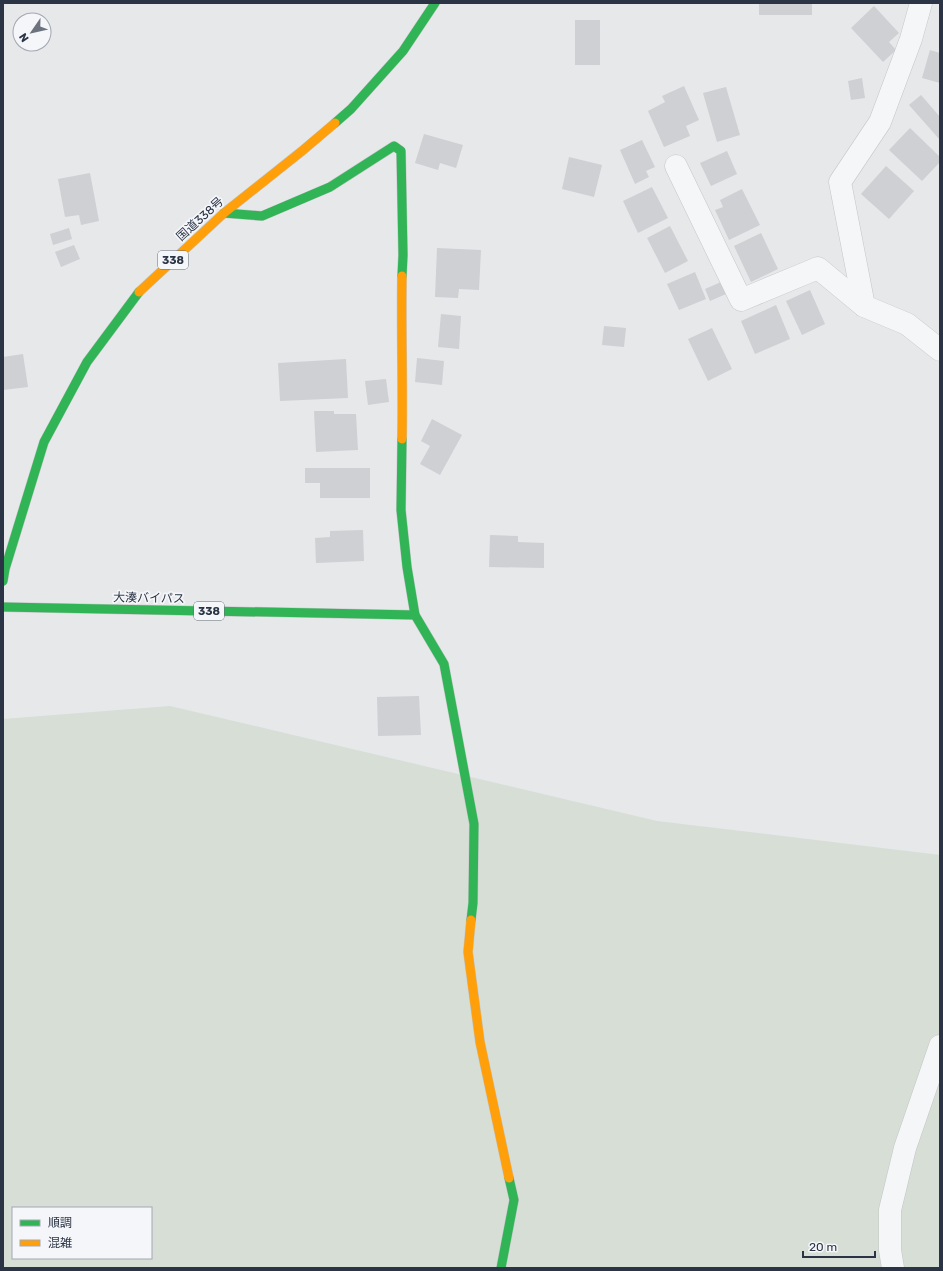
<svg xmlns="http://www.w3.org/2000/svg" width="943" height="1271" font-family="Rubik,'Noto Sans JP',sans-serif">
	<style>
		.green { fill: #d6ded6; fill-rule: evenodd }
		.building { fill: #ced0d3 }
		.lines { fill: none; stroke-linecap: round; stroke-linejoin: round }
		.street-casing { stroke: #c4c6c8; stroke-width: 23 }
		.fast-casing { stroke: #c4c6c8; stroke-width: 10 }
		.slow-casing { stroke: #c4c6c8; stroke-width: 10 }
		.street { stroke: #f5f6f7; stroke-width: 22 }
		.fast { stroke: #30b455; stroke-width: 9 }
		.slow { stroke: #ff9f0a; stroke-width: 9 }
		.labels { text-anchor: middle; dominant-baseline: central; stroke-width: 3.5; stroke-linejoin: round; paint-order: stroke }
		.shield { fill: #f4f6f9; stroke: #676e7b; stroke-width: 1 }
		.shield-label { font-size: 11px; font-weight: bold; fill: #2b3445 }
		.street-label { font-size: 12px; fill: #2b3445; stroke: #f4f6f9 }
	</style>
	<rect width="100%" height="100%" fill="#e6e8ea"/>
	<path class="green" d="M170,706L657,821L940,855V1268H3V719ZM13,1208H151V1258H13Z"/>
	<g class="building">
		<rect x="759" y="3" width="53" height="12"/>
		<path d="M874,6L899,33L889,42L896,50L883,62L851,28Z"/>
		<rect x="575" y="20" width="25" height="45"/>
		<path d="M930,50L940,53V83L922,78Z"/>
		<path d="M862,78L865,98L851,100L848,81Z"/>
		<path d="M684,86L699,120L686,126L690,136L664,147L648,111L665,102L662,96Z"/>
		<path d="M726,87L740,135L717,142L703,93Z"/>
		<path d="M921,95L940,117V140L909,105Z"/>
		<path d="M910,128L940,157V162L922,181L889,150Z"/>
		<path d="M424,134L463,145L456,168L440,163L438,170L415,163Z"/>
		<path d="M642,140L655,167L646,171L649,177L635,184L620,150Z"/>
		<path d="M727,151L737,174L711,186L700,163Z"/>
		<path d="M569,157L602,165L594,197L562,189Z"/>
		<path d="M886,166L914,191L889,219L861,194Z"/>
		<path d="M90,173L99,221L81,225L79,215L65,217L58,179Z"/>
		<path d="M652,187L668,218L638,233L623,201Z"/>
		<path d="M742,189L760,225L729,240L715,210L723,207L720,200Z"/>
		<path d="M670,226L688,261L665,273L647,238Z"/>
		<path d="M69,228L72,239L53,245L50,234Z"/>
		<path d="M761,233L778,269L751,282L734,246Z"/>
		<path d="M74,245L80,259L61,267L55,252Z"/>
		<path d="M437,248L481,250L479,290L459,289L458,298L435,297Z"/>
		<path d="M695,272L706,299L679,310L667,284Z"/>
		<path d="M721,282L726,294L710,301L705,289Z"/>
		<path d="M810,290L825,324L802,335L786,301Z"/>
		<path d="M776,305L790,339L755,354L741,321Z"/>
		<path d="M441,314L461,316L459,349L438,347Z"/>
		<path d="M604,326L626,328L624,347L602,345Z"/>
		<path d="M712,328L732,369L708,381L688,339Z"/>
		<path d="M23,354L28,387L3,390V357Z"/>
		<path d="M417,358L444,361L442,385L415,382Z"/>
		<path d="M346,359L348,398L280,401L278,363Z"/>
		<path d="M386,379L389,402L368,405L365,381Z"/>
		<path d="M314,411H334V414H356L358,450L316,452Z"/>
		<path d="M432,419L462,435L440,475L420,464L430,446L421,441Z"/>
		<path d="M305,468H370V498H320V483H305Z"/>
		<path d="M363,530L364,561L316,563L315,538L330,537V531Z"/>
		<path d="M490,535L518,536V542L544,543V568L489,567Z"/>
		<path d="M419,696L421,735L378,736L377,697Z"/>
	</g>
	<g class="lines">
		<g class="street-casing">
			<g id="street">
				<path d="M921,3L911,39L880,122L840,182L864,306L907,324L940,350"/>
				<path d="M676,166L741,300L818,268L864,306"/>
				<path d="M893,1268L890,1250V1210L905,1148L940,1046"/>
			</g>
		</g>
		<g class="fast-casing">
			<g id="fast">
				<path d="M335,123L351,109L403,51L435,3"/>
				<path d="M224,213L262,216L330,187L394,146L401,151L403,255L402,276"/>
				<path d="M402,439L401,510L407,567L415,615L444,664L474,824L473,903L471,920"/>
				<path d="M3,581L5,569L44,442L87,362L139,292"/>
				<path d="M3,607L415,615"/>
				<path d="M501,1268L514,1200L509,1178"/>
			</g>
		</g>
		<g class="slow-casing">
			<g id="slow">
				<path d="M402,276C401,330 403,384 402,439"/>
				<path d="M139,292L224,213L302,151L335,123"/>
				<path d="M471,920L468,952L480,1042L509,1178"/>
			</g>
		</g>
		<use href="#street" class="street"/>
		<use href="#fast" class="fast"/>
		<use href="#slow" class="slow"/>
	</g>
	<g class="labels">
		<g class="shield">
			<rect x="158" y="251" width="30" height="18" rx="3"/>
			<rect x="194" y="602" width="30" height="18" rx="3"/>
		</g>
		<g class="shield-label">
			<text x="173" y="260">338</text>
			<text x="209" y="611">338</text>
		</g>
		<g class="street-label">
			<text transform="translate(200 219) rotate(-42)">国道338号</text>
			<text transform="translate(149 598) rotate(1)">大湊バイパス</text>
		</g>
	</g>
	<rect width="943" height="1271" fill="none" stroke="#2b3445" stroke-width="8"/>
	<rect x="12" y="1207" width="140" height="52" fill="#f4f6f9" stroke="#a4a8b1"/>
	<rect x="20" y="1220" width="20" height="6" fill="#30b455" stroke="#a4a8b1"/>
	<text x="48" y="1227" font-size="12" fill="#2b3445">順調</text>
	<rect x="20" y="1240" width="20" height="6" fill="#ff9f0a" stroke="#a4a8b1"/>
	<text x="48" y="1247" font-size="12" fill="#2b3445">混雑</text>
	<g transform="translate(32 32) rotate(236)"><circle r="19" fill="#f4f6f9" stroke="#a4a8b1"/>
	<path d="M0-3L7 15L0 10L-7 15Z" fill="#6c737f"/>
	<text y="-6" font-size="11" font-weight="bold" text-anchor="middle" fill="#2b3445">N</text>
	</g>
	<path d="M803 1251v6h72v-6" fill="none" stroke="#2b3445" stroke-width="2"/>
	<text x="809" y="1251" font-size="12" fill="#2b3445" stroke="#f4f6f9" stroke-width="3" paint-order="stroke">20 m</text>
</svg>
